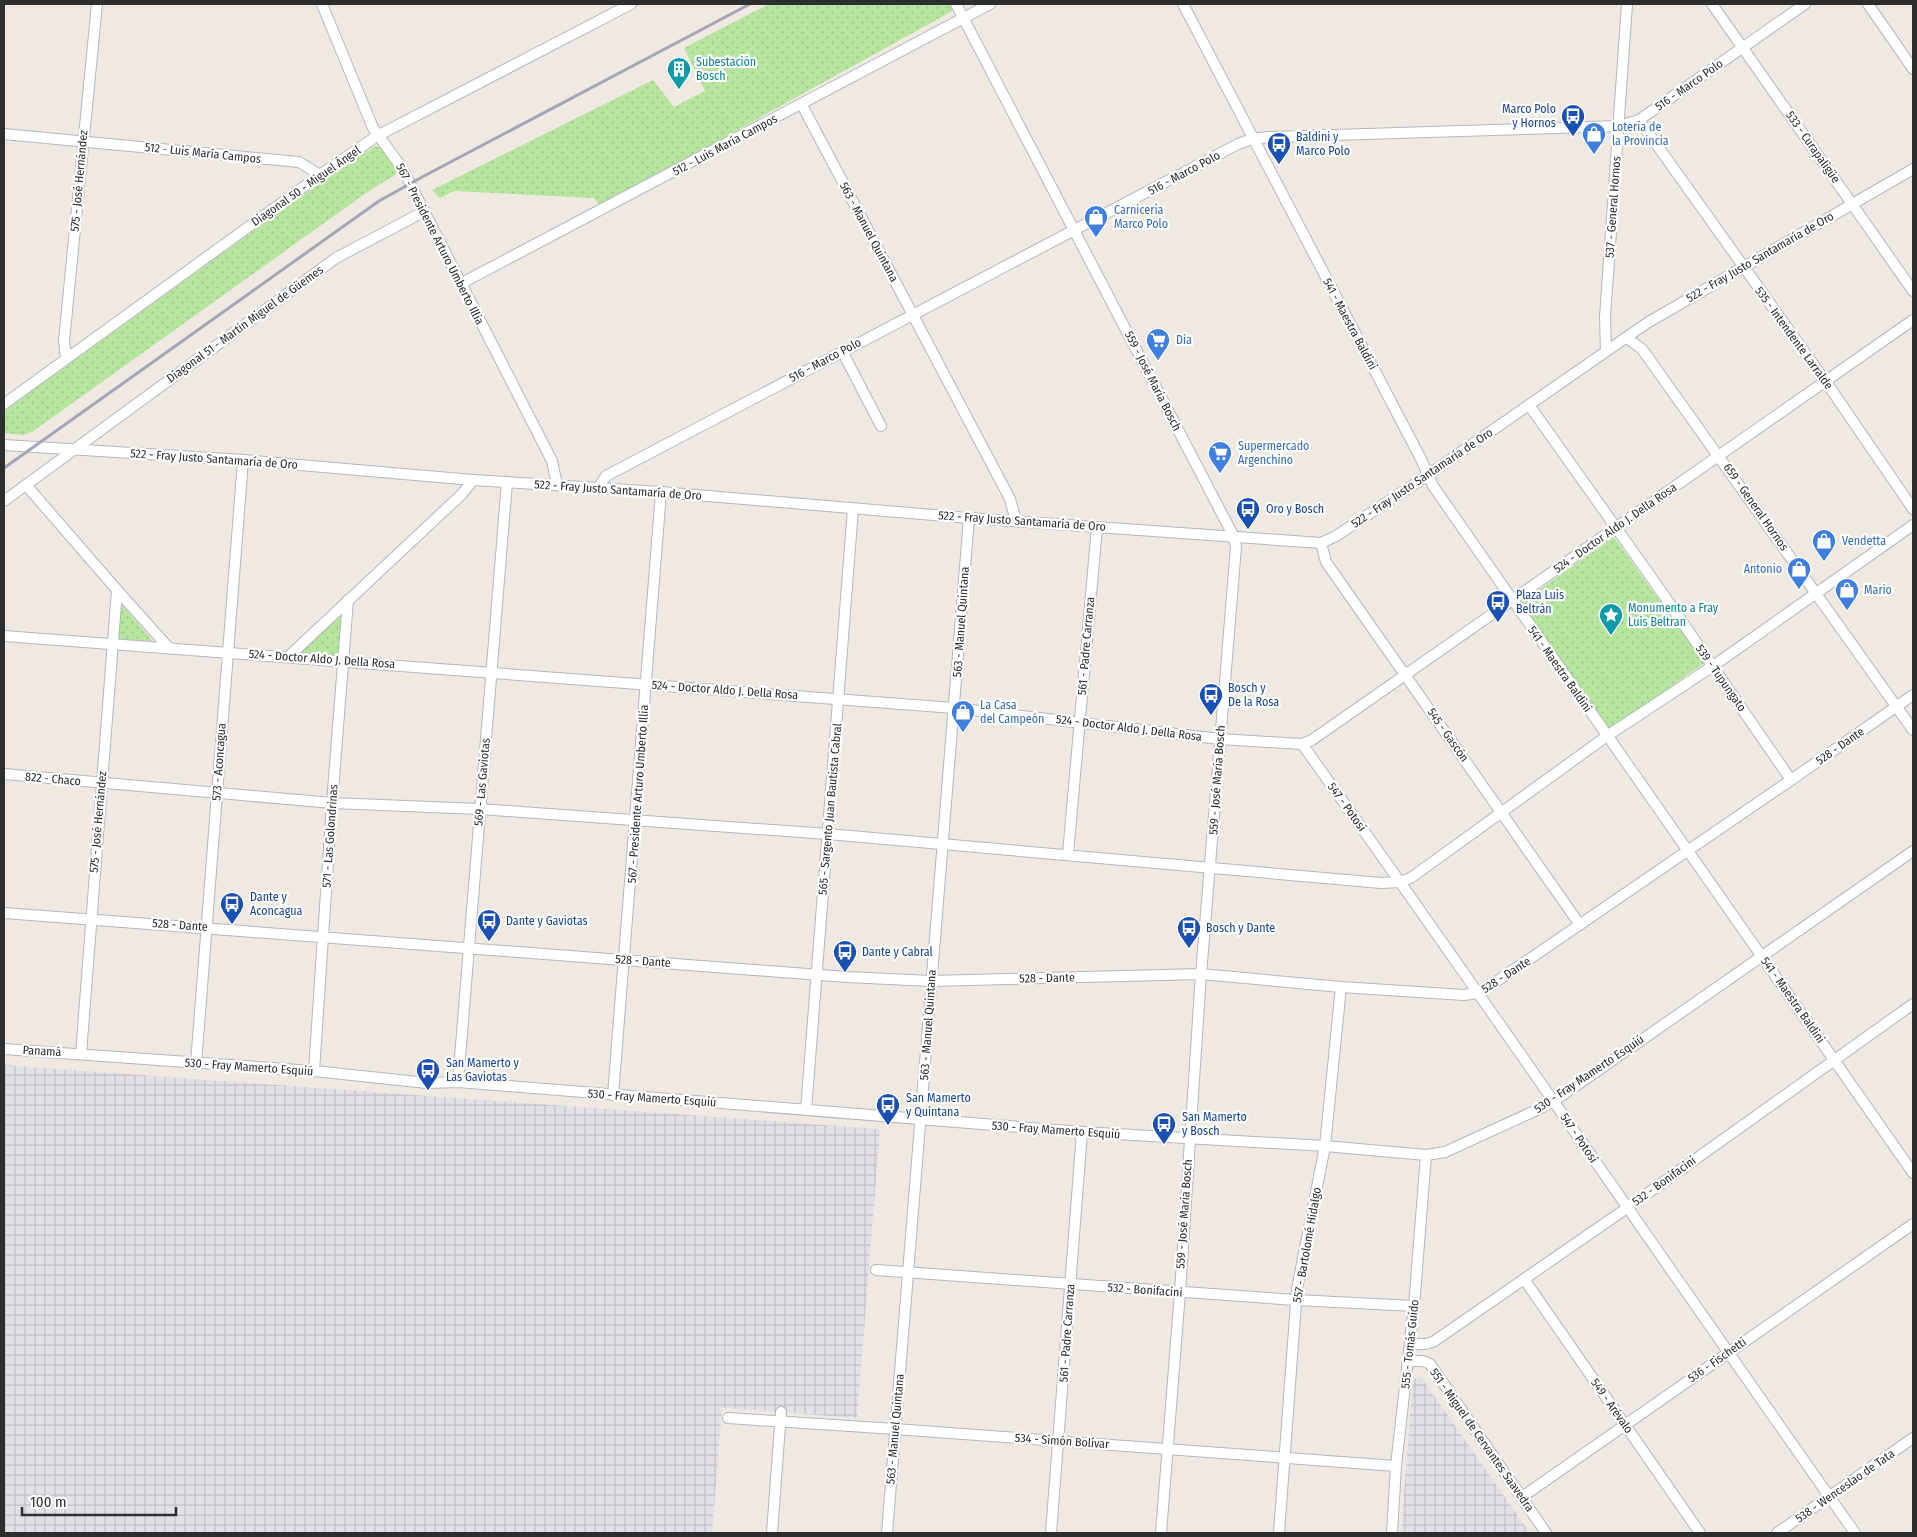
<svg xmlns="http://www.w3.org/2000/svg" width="1917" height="1537" font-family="'Fira Sans Condensed',sans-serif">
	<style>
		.industrial { fill: url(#industrial-grid) }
		.park { fill: url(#park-dots) }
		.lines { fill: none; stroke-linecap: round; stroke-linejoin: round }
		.minor-casing { stroke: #b4b7c1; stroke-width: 12 }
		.minor { stroke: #fff; stroke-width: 10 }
		.rail { stroke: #a3a6b8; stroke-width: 3 }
		.labels { text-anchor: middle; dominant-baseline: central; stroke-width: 4.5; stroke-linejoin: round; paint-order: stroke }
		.culture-label { font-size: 12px; fill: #0d838f; stroke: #fff; text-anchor: start }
		.street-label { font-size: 12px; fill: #2e2e2e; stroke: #fff }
		.transit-label { font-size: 12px; fill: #164399; stroke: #fff; text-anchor: start }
		.shop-label { font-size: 12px; fill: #366cbe; stroke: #fff; text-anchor: start }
	</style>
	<defs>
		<pattern id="industrial-grid" width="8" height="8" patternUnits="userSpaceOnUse" patternTransform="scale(1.25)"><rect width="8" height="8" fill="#e3e1e8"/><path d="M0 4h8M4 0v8" fill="none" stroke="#c3c1c7"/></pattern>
		<pattern id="park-dots" width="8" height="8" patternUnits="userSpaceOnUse" patternTransform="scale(1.25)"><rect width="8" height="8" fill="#b6e59e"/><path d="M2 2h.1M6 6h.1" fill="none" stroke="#9dc588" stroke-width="1.8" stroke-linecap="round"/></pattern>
	</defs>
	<rect width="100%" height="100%" fill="#efe9e1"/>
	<g class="industrial">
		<path d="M4,1065L880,1129L857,1418L722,1408L712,1533H4Z"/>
		<path d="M1421,1377L1530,1533H1401L1413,1379Z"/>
	</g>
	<g class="park">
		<path d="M769,4H965L600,206L594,198L454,191L440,198L432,190L653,80L674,107L705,91L684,48Z"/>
		<path d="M375,146L381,148L397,168L395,175L366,193L32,432L23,435L4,433V411L335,172Z"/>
		<path d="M1614,537L1704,663L1608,731L1519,604Z"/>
		<path d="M120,603L154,642L117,640Z"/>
		<path d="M343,613L338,658L296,656Z"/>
	</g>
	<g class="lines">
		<g class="minor-casing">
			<g id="minor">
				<path d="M322,4L373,128L402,168L552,461L557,485"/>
				<path d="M956,4L1234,537L1236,547L1201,974L1180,1292L1161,1533"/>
				<path d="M1183,4L1421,459L1433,486L1913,1173"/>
				<path d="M1712,4L1913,291"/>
				<path d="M1868,4L1913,69"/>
				<path d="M802,105L1010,499L1016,521"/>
				<path d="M1639,120L1826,382L1913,509"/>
				<path d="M4,134L299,162L320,175"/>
				<path d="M460,284L990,4"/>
				<path d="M1627,338L1642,349L1913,730"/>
				<path d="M842,351L881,426"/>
				<path d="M1606,351L1605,317L1627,4"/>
				<path d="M66,358L64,341L97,4"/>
				<path d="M4,404L320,175L377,136L631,4"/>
				<path d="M1529,405L1656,584L1791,780"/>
				<path d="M4,445L243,460L473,480L661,492L969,518L1321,543L1336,536L1428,475L1647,323L1913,169"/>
				<path d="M26,485L117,590L169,648"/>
				<path d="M598,488L606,476L1238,144L1252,139L1268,137L1619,126L1639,120L1805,4"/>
				<path d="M4,501L336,258L425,211"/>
				<path d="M1321,543L1326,562L1580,925"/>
				<path d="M4,636L954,708L1220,739L1302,744L1312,740L1913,320"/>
				<path d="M288,657L462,494L473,480"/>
				<path d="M1302,744C1489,1005 1670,1271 1855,1533"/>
				<path d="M4,774L332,803L480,809L828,834L1381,883L1401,882L1412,877L1607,736L1713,666L1913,525"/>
				<path d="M1068,854L1097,527"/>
				<path d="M4,913L847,977L931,981L1201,974L1341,987L1464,995L1478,993L1487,988L1791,780L1913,695"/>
				<path d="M4,1049L314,1071L427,1083L458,1082L1082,1132L1325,1146L1426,1155L1445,1152L1539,1109L1554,1101L1913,851"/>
				<path d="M81,1054L117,590"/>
				<path d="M196,1064L243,460"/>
				<path d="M314,1071L332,803L348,600"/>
				<path d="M458,1082L507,482"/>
				<path d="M613,1095L661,492"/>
				<path d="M806,1110L853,509"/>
				<path d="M876,1270L1296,1300L1414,1306"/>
				<path d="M1524,1279L1700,1533"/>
				<path d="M1410,1344H1425L1433,1342L1627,1208L1913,1004"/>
				<path d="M1408,1361H1423L1430,1364L1546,1533"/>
				<path d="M728,1418L895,1429L1396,1466"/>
				<path d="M1522,1497L1913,1224"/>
				<path d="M772,1533L781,1412"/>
				<path d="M887,1533L969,518"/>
				<path d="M1051,1533L1082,1132"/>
				<path d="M1279,1533L1297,1289L1325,1146L1341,987"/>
				<path d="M1392,1533L1396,1466L1414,1306L1426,1155"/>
				<path d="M1777,1533L1913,1438"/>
			</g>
		</g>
		<use href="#minor" class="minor"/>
		<path class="rail" d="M4,468L379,201L424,176L750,4"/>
	</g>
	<defs>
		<g id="building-pin" transform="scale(1.25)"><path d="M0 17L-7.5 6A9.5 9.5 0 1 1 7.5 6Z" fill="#0f9aa8" stroke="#fff"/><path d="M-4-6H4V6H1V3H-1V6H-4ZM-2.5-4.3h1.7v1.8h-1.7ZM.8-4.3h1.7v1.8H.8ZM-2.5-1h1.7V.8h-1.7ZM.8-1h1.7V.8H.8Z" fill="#fff"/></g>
		<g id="bus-pin" transform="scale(1.25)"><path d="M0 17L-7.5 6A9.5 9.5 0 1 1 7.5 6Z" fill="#1a4fb4" stroke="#fff"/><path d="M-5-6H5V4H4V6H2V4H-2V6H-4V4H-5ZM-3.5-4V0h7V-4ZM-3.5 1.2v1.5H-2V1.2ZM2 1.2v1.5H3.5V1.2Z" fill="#fff"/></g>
		<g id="shop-pin" transform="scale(1.25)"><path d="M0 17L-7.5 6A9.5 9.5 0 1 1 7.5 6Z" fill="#3f7fe0" stroke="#fff"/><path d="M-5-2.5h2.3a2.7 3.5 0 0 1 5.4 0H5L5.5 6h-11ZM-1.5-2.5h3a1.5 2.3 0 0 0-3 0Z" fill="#fff"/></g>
		<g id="supermarket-pin" transform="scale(1.25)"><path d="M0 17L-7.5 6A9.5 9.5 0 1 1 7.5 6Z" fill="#3f7fe0" stroke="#fff"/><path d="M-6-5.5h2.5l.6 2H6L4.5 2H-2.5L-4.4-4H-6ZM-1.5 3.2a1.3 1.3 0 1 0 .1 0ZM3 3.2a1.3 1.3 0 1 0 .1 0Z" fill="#fff"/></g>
		<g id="sight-pin" transform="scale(1.25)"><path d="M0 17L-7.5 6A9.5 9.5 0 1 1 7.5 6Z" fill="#0f9aa8" stroke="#fff"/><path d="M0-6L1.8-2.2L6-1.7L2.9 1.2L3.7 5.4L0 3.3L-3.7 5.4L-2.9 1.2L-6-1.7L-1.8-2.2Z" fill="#fff"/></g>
	</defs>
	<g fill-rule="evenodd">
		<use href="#building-pin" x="679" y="69"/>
		<use href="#bus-pin" x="1573" y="116"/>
		<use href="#shop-pin" x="1594" y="134"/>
		<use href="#bus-pin" x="1279" y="144"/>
		<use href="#shop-pin" x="1096" y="217"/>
		<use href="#supermarket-pin" x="1158" y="340"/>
		<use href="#supermarket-pin" x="1220" y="453"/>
		<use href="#bus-pin" x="1248" y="509"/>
		<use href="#shop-pin" x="1824" y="541"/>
		<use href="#shop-pin" x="1799" y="569"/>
		<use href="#shop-pin" x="1847" y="590"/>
		<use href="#bus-pin" x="1498" y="602"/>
		<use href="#sight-pin" x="1611" y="615"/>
		<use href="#bus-pin" x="1211" y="695"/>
		<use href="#shop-pin" x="963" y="712"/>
		<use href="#bus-pin" x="232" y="904"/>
		<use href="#bus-pin" x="489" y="921"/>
		<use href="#bus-pin" x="1189" y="928"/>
		<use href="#bus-pin" x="845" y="952"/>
		<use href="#bus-pin" x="428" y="1070"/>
		<use href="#bus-pin" x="888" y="1105"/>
		<use href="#bus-pin" x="1164" y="1124"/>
	</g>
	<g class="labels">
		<g class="culture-label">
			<text x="696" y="62">Subestación<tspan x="696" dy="14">Bosch</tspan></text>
			<text x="1628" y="608">Monumento a Fray<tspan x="1628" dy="14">Luis Beltran</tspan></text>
		</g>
		<g class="street-label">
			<text transform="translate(1689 85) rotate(-35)">516 - Marco Polo</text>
			<text transform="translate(725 145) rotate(-28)">512 - Luis María Campos</text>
			<text transform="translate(1813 147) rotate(55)">533 - Curapaligüe</text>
			<text transform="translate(203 153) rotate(6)">512 - Luis María Campos</text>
			<text transform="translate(1184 173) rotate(-28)">516 - Marco Polo</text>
			<text transform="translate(79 181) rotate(-85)">575 - José Hernández</text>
			<text transform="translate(306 186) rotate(-35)">Diagonal 50 - Miguel Ángel</text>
			<text transform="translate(1613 207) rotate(-86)">537 - General Hornos</text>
			<text transform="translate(869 232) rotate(62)">563 - Manuel Quintana</text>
			<text transform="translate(440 244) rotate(63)">567 - Presidente Arturo Umberto Illia</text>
			<text transform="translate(1760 257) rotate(-30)">522 - Fray Justo Santamaría de Oro</text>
			<text transform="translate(245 324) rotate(-36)">Diagonal 51 - Martín Miguel de Güemes</text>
			<text transform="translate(1350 324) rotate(62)">541 - Maestra Baldini</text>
			<text transform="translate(1794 338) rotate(54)">535 - Intendente Larralde</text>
			<text transform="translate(825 360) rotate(-28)">516 - Marco Polo</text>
			<text transform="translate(1153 381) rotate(63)">559 - José María Bosch</text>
			<text transform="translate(214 459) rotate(4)">522 - Fray Justo Santamaría de Oro</text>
			<text transform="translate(1422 478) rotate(-34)">522 - Fray Justo Santamaría de Oro</text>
			<text transform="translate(618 490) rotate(4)">522 - Fray Justo Santamaría de Oro</text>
			<text transform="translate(1756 507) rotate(55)">659 - General Hornos</text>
			<text transform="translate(1022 521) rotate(4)">522 - Fray Justo Santamaría de Oro</text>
			<text transform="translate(1615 528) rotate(-35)">524 - Doctor Aldo J. Della Rosa</text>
			<text transform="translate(961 622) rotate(-86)">563 - Manuel Quintana</text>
			<text transform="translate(1086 646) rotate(-85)">561 - Padre Carranza</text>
			<text transform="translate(322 659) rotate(4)">524 - Doctor Aldo J. Della Rosa</text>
			<text transform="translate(1560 669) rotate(55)">541 - Maestra Baldini</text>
			<text transform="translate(1721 678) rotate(55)">539 - Tupungato</text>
			<text transform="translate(725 690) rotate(4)">524 - Doctor Aldo J. Della Rosa</text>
			<text transform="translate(1129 728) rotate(7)">524 - Doctor Aldo J. Della Rosa</text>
			<text transform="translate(1448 735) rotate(55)">545 - Gascón</text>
			<text transform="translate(1840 746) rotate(-35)">528 - Dante</text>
			<text transform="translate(219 762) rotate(-86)">573 - Aconcagua</text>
			<text transform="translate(53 779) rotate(5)">822 - Chaco</text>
			<text transform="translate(1217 780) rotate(-86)">559 - José María Bosch</text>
			<text transform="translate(482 782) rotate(-85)">569 - Las Gaviotas</text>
			<text transform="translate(638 794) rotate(-86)">567 - Presidente Arturo Umberto Illia</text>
			<text transform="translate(1347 807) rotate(54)">547 - Potosí</text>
			<text transform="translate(830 809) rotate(-85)">565 - Sargento Juan Bautista Cabral</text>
			<text transform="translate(98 822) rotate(-85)">575 - José Hernández</text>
			<text transform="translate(330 836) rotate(-86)">571 - Las Golondrinas</text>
			<text transform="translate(180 925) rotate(4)">528 - Dante</text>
			<text transform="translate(643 961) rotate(4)">528 - Dante</text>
			<text transform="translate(1506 975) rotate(-33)">528 - Dante</text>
			<text transform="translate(1047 978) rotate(-1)">528 - Dante</text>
			<text transform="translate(1793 1000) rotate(55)">541 - Maestra Baldini</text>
			<text transform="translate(928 1025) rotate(-86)">563 - Manuel Quintana</text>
			<text transform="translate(42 1051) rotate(3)">Panamá</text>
			<text transform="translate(249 1067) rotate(4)">530 - Fray Mamerto Esquiú</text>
			<text transform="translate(1589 1074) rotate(-34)">530 - Fray Mamerto Esquiú</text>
			<text transform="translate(652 1098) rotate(4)">530 - Fray Mamerto Esquiú</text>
			<text transform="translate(1056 1130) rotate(4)">530 - Fray Mamerto Esquiú</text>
			<text transform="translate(1579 1138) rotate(56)">547 - Potosí</text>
			<text transform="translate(1664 1181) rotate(-36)">532 - Bonifacini</text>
			<text transform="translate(1184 1214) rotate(-86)">559 - José María Bosch</text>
			<text transform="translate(1307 1245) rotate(-80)">557 - Bartolomé Hidalgo</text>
			<text transform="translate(1145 1290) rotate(4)">532 - Bonifacini</text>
			<text transform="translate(1067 1333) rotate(-86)">561 - Padre Carranza</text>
			<text transform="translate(1410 1344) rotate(-84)">555 - Tomás Guido</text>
			<text transform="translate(1717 1360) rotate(-35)">536 - Fischetti</text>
			<text transform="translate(1612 1406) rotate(55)">549 - Arévalo</text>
			<text transform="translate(895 1429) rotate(-85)">563 - Manuel Quintana</text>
			<text transform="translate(1482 1440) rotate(55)">551 - Miguel de Cervantes Saavedra</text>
			<text transform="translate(1062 1441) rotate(4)">534 - Simón Bolívar</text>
			<text transform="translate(1845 1486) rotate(-35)">538 - Wenceslao de Tata</text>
		</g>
		<g class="transit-label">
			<text x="1556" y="109" text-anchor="end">Marco Polo<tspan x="1556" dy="14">y Hornos</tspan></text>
			<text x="1296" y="137">Baldini y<tspan x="1296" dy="14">Marco Polo</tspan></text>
			<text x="1266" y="509">Oro y Bosch</text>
			<text x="1516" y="595">Plaza Luis<tspan x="1516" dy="14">Beltrán</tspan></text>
			<text x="1228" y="688">Bosch y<tspan x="1228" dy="14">De la Rosa</tspan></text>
			<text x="250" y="897">Dante y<tspan x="250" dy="14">Aconcagua</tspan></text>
			<text x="506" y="921">Dante y Gaviotas</text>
			<text x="1206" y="928">Bosch y Dante</text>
			<text x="862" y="952">Dante y Cabral</text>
			<text x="446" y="1063">San Mamerto y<tspan x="446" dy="14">Las Gaviotas</tspan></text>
			<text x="906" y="1098">San Mamerto<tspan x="906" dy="14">y Quintana</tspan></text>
			<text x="1182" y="1117">San Mamerto<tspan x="1182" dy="14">y Bosch</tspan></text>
		</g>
		<g class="shop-label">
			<text x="1612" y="127">Lotería de<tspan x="1612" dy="14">la Provincia</tspan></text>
			<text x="1114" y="210">Carnicería<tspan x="1114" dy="14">Marco Polo</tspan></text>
			<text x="1176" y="340">Dia</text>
			<text x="1238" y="446">Supermercado<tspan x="1238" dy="14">Argenchino</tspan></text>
			<text x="1842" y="541">Vendetta</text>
			<text x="1782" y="569" text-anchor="end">Antonio</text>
			<text x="1864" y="590">Mario</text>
			<text x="980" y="705">La Casa<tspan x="980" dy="14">del Campeón</tspan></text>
		</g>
	</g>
	<rect width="1917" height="1537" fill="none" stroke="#2e2e2e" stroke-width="10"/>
	<path d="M22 1507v8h154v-8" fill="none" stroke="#2e2e2e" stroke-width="2.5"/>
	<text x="30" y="1507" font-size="15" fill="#2e2e2e" stroke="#ffffff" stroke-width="4" paint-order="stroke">100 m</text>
</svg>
